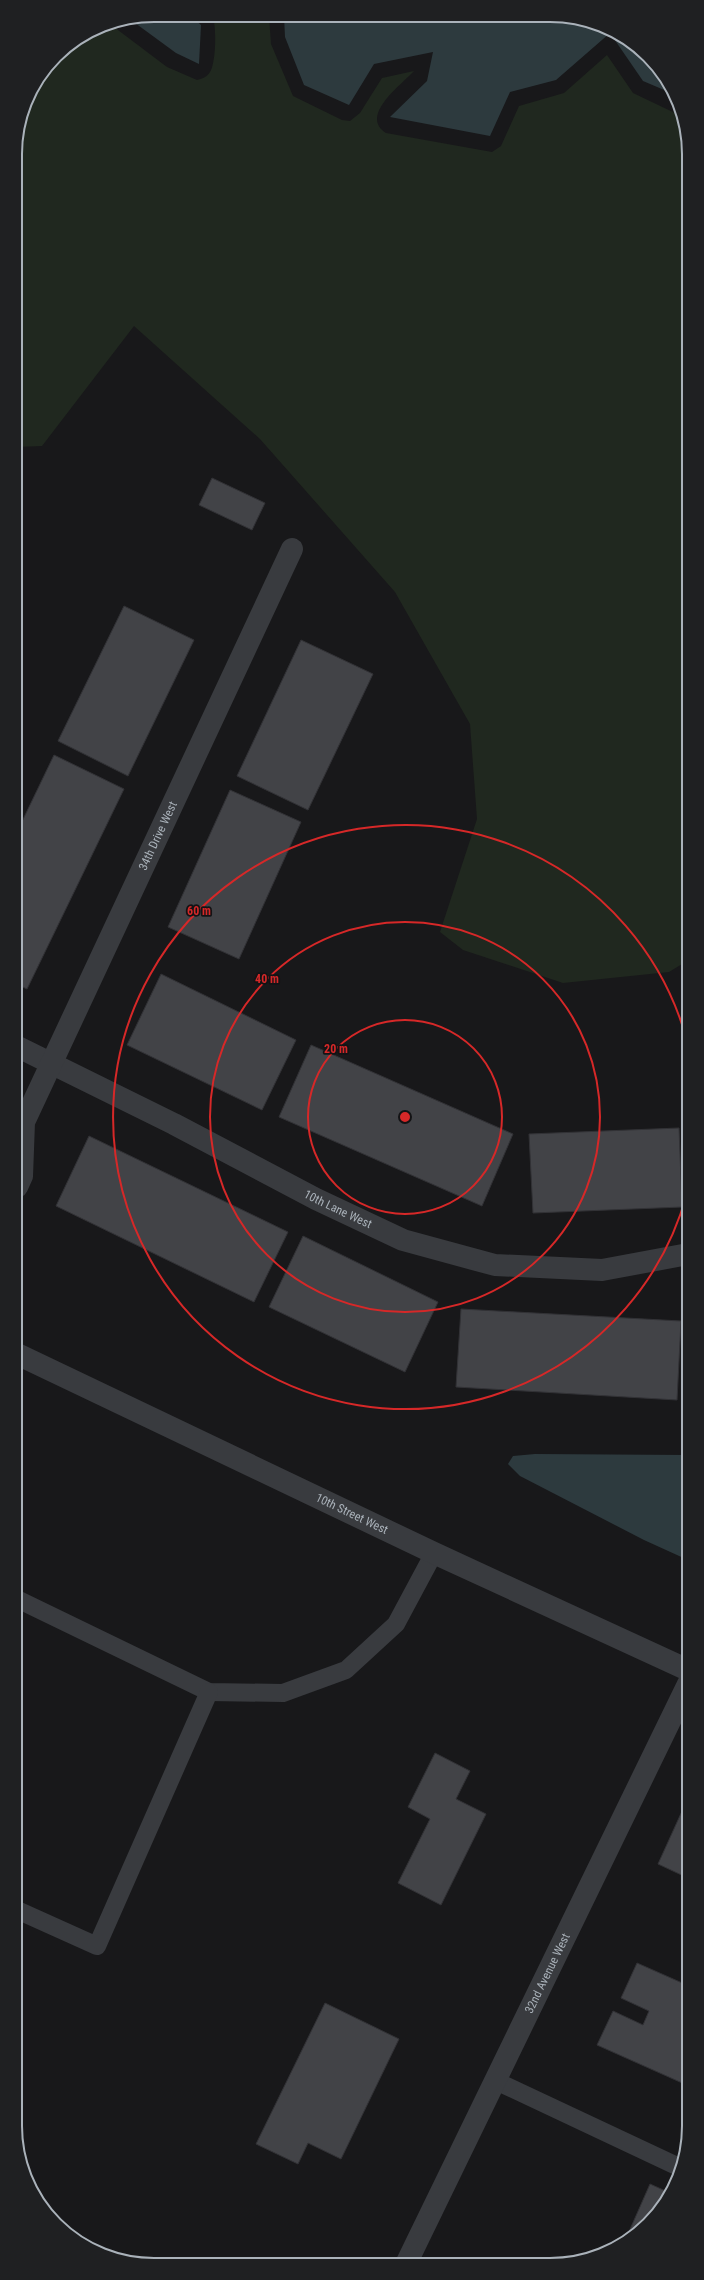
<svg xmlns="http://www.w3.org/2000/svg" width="704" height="2280" font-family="'Roboto Condensed',sans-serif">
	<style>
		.green { fill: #20281f }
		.water { fill: #2d3a3e }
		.building { fill: #424347; stroke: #323236 }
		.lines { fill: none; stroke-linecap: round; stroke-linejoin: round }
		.service { stroke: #393b3f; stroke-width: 18 }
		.minor { stroke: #393b3f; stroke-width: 22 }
		.tertiary { stroke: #393b3f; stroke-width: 22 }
		.ring { fill: none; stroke: #d62828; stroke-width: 2 }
		.labels { text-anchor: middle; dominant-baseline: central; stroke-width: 3.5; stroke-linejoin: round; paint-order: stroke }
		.street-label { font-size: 12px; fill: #aab2ba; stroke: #131315 }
		.rim { fill: none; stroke: #aab2ba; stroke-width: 2 }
		.centre { fill: #d62828; stroke: #131315; stroke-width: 2 }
		.ring-label { font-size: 12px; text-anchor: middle; font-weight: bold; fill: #d62828; stroke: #131315; stroke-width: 3.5; stroke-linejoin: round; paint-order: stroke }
	</style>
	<rect width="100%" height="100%" fill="#18181a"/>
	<path class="green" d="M212,15L269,16L271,44L293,96L342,120L350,121L360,113L382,78L414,71C400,86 359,116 386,133L492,152L501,146L519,106L564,93L607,55L633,93L677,114L686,131L687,961L669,972L563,983L463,950L440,932L477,819L470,724L395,592L260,439L134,326L42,446L16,447L15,145L26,101L56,56L101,25L110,24L167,67L197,80C202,79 207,77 210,72C216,63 217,24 212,15Z"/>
	<g class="water">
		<path d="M154,15H189L201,25L199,64L176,53L131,20Z"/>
		<path d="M284,16L577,18L619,34L648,56L676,95L643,81L610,33L556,80L510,92L490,136L390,117L427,81L433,52L374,64L349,105L304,85L285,37Z"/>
		<path d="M535,1454L688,1455V1560L644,1540L520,1476L508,1464L513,1456Z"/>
	</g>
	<g class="building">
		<path d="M212,478L265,503L252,530L199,505Z"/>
		<path d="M124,606L194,640L128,776L58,741Z"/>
		<path d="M301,640L373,674L308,810L237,776Z"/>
		<path d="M54,755L124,789L27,989L16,984V834Z"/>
		<path d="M230,790L301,822L239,959L168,927Z"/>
		<path d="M161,974L296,1040L262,1110L127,1045Z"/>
		<path d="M311,1045L513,1134L482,1206L279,1117Z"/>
		<path d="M679,1128L682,1207L533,1213L529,1134Z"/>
		<path d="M89,1136L288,1232L254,1302L56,1206Z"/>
		<path d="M303,1236L438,1302L405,1372L269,1307Z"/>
		<path d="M461,1309L681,1321L677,1400L456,1387Z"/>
		<path d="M435,1753L470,1771L456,1799L486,1814L441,1905L398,1883L430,1819L408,1807Z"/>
		<path d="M688,1798V1878L658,1864Z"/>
		<path d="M637,1963L689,1986V2086L597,2045L613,2011L643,2025L649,2011L621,1998Z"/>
		<path d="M325,2003L399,2039L341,2159L308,2143L298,2164L256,2144Z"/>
		<path d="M650,2184L670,2193L655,2217L624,2243Z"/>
	</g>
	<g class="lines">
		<g class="service">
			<path d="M17,1599L209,1692L283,1693L346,1670L396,1624L434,1553"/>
			<path d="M17,1910L97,1946L209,1692"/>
			<path d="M496,2081L681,2168"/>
		</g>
		<g class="minor">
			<path id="s1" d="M16,1046L174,1124L316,1199L403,1240L495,1265L602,1270L688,1254"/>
			<path id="s2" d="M17,1187L22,1176L24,1122L292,549"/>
			<path id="s3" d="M407,2262L688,1684"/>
		</g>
		<path class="tertiary" id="s4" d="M17,1354L434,1553L688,1670"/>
	</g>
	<g class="ring">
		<circle cx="405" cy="1117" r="97"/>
		<circle cx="405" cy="1117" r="195"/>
		<path d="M687 1193A292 292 0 1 1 687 1041"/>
	</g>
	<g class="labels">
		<g class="street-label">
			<text stroke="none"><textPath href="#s2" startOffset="382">34th Drive West</textPath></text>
			<text stroke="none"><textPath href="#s1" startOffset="361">10th Lane West</textPath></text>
			<text stroke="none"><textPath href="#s4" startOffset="371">10th Street West</textPath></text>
			<text stroke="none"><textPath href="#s3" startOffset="321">32nd Avenue West</textPath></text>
		</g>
	</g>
	<path d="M0 0H704V2280H0ZM154 22H550A132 132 0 0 1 682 154V2126A132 132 0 0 1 550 2258H154A132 132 0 0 1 22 2126V154A132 132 0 0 1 154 22Z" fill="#1f2022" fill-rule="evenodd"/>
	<path class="rim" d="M154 22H550A132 132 0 0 1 682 154V2126A132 132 0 0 1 550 2258H154A132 132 0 0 1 22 2126V154A132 132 0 0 1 154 22Z"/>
	<circle cx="405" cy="1117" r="6" class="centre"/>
	<g class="ring-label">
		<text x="199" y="915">60 m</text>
		<text x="267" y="983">40 m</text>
		<text x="336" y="1053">20 m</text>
	</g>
</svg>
